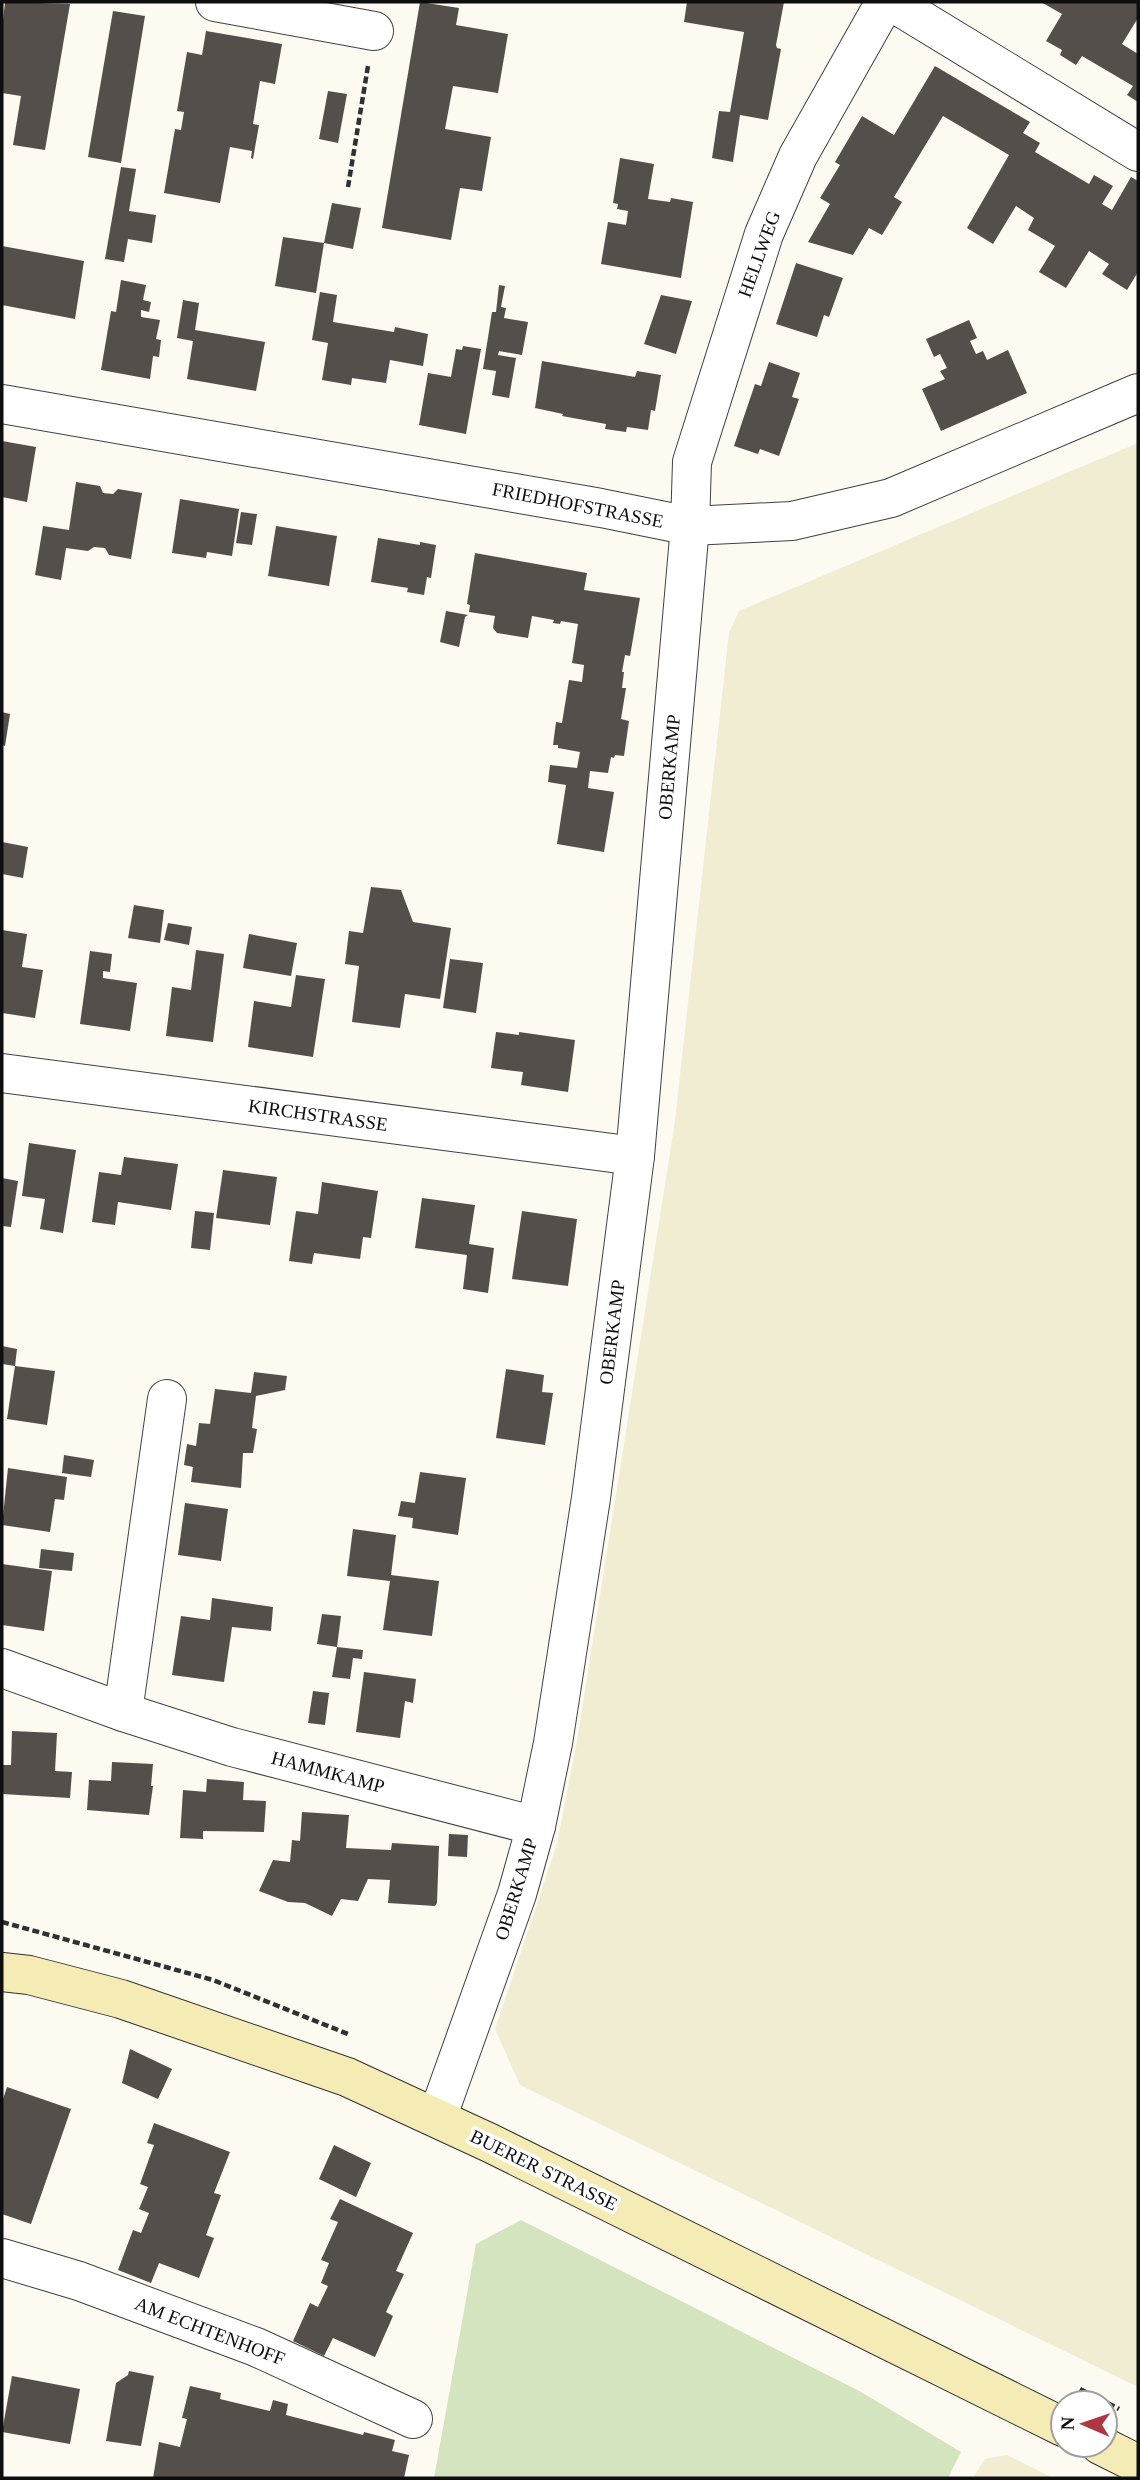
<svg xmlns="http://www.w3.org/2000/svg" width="1140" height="2480" font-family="'Times New Roman',serif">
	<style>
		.farmland { fill: #f0edd3 }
		.green { fill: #d3e4be }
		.building { fill: #554f4c }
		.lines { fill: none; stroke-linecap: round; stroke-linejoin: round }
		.street-casing { stroke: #414141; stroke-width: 40 }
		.secondary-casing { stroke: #303030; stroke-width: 40 }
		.path { stroke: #303030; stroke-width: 4.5; stroke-dasharray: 7 3.5; stroke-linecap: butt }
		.street { stroke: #fff; stroke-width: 38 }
		.secondary { stroke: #f5ebb4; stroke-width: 38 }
		.labels { text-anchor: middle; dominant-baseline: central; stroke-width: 7; stroke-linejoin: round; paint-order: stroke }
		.street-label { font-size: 19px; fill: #0e0e0e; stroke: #fff }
	</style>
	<rect width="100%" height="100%" fill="#fdfaf1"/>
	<g class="farmland">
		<path d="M1138,443V2387L520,2085L495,2029L557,1844L577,1741L675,1121L729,633L739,611Z"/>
		<path d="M1007,2455L1053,2478H973L985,2459Z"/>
	</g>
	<path class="green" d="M521,2220L861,2392L961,2452L948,2478H434L476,2244Z"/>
	<g class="building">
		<path d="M5,2L70,4L45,150L13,145L21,96L2,93V29Z"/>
		<path d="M420,2L459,8L456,25L508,34L498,93L453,86L445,129L491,137L482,191L460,188L451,240L382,228Z"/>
		<path d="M687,2H784L776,45L777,48L781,49L768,120L740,115L733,162L712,158L719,111L730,112L744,32L684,22Z"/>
		<path d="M1041,2H1138V18L1122,44L1138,54V102L1127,95L1133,86L1082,56L1076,65L1060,55L1062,50L1046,41L1062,14Z"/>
		<path d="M113,11L145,16L121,163L88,157Z"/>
		<path d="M206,31L282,44L275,84L260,81L253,124L259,125L253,159L251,158L252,151L230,147L220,203L164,193L175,129L181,130L184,112L177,111L187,52L202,55Z"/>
		<path d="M935,66L1030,122L1023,133L1040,143L1035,152L1089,184L1094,175L1113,186L1102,204L1112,210L1131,177L1138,181V272L1127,290L1102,274L1109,264L1089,251L1066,288L1039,272L1055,246L1028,230L1034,218L1016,206L993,244L967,228L1009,155L943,116L894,197L902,202L882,235L869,228L853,255L808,242L830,204L820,198L840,165L835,162L862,116L894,135Z"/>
		<path d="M328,91L347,94L338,143L319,139Z"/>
		<path d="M620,158L654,164L648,199L670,202L671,198L693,202L681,278L601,264L608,222L626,225L628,211L617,209L618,204L613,203Z"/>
		<path d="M121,167L136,169L129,211L156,215L152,243L128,239L124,262L105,259Z"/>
		<path d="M332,203L361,208L353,249L324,243Z"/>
		<path d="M283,237L324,243L316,293L275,286Z"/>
		<path d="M2,246L84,261L75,319L2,305Z"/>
		<path d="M796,263L843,278L829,317L824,315L817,337L776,324Z"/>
		<path d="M121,280L146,285L143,300L151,302L149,312L141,310V317L160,320L156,339L161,340L159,357L153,356L150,379L101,370L111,311L116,312Z"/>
		<path d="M499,285L505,286L501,307L506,308L504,318L528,322L522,355L499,351L498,355L516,358L509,398L492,395L496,371L483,369L492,312H496Z"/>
		<path d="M320,292L337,295L333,322L394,332L395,327L428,334L423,366L390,360L386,383L352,378L351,385L322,380L328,343L312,340Z"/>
		<path d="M661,295L692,301L676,354L644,344Z"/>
		<path d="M183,300L199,303L195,330L265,342L256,391L187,379L193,341L177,338Z"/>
		<path d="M969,320L977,338L970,341L976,354L983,351L987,360L1008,350L1027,393L941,431L922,389L945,379L940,371L947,368L940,354L934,357L926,339Z"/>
		<path d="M463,346L481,349L466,434L419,425L428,373L451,377L456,349L462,350Z"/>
		<path d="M542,361L635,377L637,371L661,375L655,411L651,410L648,430L627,427L626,432L605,429L606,424L562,416L563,414L535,408Z"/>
		<path d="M769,362L800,373L792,397L799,399L779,456L760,449L758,454L734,446L755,384L761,386Z"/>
		<path d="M2,441L36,447L27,502L2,497Z"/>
		<path d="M76,482L100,486L103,493L113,494L118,489L142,493L131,559L109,555L105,548L94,547L88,551L66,548L61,580L35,575L43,526L69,530Z"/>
		<path d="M180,499L239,509L232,556L207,552L206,558L172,553Z"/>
		<path d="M241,512L257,514L252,545L236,543Z"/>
		<path d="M276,526L337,536L329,586L268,576Z"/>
		<path d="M378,538L420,545V542L436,545L431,578L427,577L424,595L407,592L408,588L371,582Z"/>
		<path d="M475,553L587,573L584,590L640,598L630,656L625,655L622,672H624L622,688H626L621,719L629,721L624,756L615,755L614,758L611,757L608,773L590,771L588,788L614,792L604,852L557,844L566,785L548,782L550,765L577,768L580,752L558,748V745H553L556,722L562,723L569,680L582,682L584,665L572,663L578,624L561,621L560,624L553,623L554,620L532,616L528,638L497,633L493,628L495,616L469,612L470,605L467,604Z"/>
		<path d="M446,611L468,615L465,617L459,647L440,642Z"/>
		<path d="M2,712L10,714L5,746L2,745Z"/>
		<path d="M2,842L28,847L23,878L2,874Z"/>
		<path d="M371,887L401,890L413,922L451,928L440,999L405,994L400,1028L352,1022L359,966L345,964L349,931L363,933Z"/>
		<path d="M134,905L164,910L160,943L128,938Z"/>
		<path d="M168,923L192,927L189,945L164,940Z"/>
		<path d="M2,930L27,934L22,967L43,970L35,1018L2,1013Z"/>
		<path d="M249,934L297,943L291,976L243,968Z"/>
		<path d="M196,950L224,954L213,1042L166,1036L172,987L191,990Z"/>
		<path d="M90,951L112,954L110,972L103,971V978L137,983L130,1031L80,1024Z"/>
		<path d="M450,959L483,963L476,1013L443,1008Z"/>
		<path d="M296,975L325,979L313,1057L248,1047L254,1001L291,1007Z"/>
		<path d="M496,1032L519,1035V1032L575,1040L568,1092L521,1085L523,1072L491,1068Z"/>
		<path d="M29,1143L76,1150L63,1233L40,1229L45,1199L22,1196Z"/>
		<path d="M124,1157L178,1164L171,1210L118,1202L115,1225L92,1222L99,1172L121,1175Z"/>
		<path d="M223,1170L277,1177L270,1225L216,1218Z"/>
		<path d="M2,1178L18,1181L11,1227L2,1226Z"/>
		<path d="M322,1182L378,1191L371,1238L363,1237L360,1259L314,1253L312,1264L289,1261L296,1211L318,1214Z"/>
		<path d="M422,1198L475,1205L469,1244L494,1248L488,1293L463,1289L467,1255L415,1248Z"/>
		<path d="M195,1211L214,1213L210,1250L191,1248Z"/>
		<path d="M522,1211L577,1219L568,1286L512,1279Z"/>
		<path d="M2,1346L17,1349L15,1366L2,1364Z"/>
		<path d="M15,1366L55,1371L47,1425L7,1419Z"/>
		<path d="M506,1369L544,1375L542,1392L553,1393L545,1445L496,1438Z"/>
		<path d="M254,1372L287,1376L285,1390L256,1396L252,1428L257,1429L253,1453H243L241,1488L191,1482L193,1467L184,1465L187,1444L196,1446L199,1423L210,1424L215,1389L251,1393Z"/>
		<path d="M64,1455L94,1460L91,1477L62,1473Z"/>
		<path d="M8,1468L67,1477L64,1500L55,1499L50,1532L2,1525Z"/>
		<path d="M420,1472L466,1478L458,1535L412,1528L413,1518L398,1516L401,1501L415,1503Z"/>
		<path d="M185,1503L228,1509L221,1561L178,1555Z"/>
		<path d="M353,1529L396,1535L391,1575L439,1581L432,1636L383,1630L390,1581L347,1576Z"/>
		<path d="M41,1549L74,1553L72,1571L39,1568Z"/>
		<path d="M2,1564L52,1571L44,1631L2,1625Z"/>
		<path d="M212,1598L273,1607L271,1631L232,1627L224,1682L172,1675L181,1616L210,1620Z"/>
		<path d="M322,1614L341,1616L337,1647L363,1650L362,1659L353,1658L350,1679L332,1677L337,1647L317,1644Z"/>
		<path d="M364,1672L416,1679L413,1703L405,1701L400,1738L356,1732Z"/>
		<path d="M313,1691L329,1693L325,1725L308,1723Z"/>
		<path d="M12,1731L57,1733L55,1771L72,1772L70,1798L2,1794V1765H11Z"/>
		<path d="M112,1762L153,1764L151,1786H153L149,1815L87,1810L89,1780L111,1781Z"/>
		<path d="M207,1779L244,1782L243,1800L266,1801L264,1832L203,1831V1839L180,1838L183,1790L206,1792Z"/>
		<path d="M302,1812L349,1815L346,1848L391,1850L392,1843L439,1846L437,1903L435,1906L388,1903L390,1880L368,1879L358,1901L341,1899L332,1916L305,1903L288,1902L259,1891L273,1860L290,1862L292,1840L300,1841Z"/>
		<path d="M449,1834L468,1835L467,1857L448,1856Z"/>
		<path d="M130,2049L172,2069L158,2099L122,2083Z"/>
		<path d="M7,2087L71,2109L31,2224L2,2214V2102Z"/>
		<path d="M154,2123L230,2152L214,2193L221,2195L206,2235L214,2238L199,2278L159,2263L151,2283L118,2270L133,2230L141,2233L149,2213L139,2209L148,2187L140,2184L154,2145L147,2143Z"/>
		<path d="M334,2145L371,2163L356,2197L319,2179Z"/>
		<path d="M340,2199L413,2233L396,2271L404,2274L386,2312L393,2316L375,2357L333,2338L324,2356L293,2341L310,2303L318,2307L328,2286L321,2283L329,2263L321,2260L338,2222L330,2219Z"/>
		<path d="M129,2371L154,2376L141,2446L106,2441L116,2383L128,2375Z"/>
		<path d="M12,2376L80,2389L70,2444L2,2432Z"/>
		<path d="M190,2386L221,2393L220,2399L270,2411L273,2400L288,2404L286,2415L363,2435L364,2432L395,2440L392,2451L409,2455L404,2478H153L159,2442L180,2447L187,2419L182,2418Z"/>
	</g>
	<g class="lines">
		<g class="street-casing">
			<g id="street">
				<path d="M215,2L374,31"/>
				<path d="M892,2L1138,152"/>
				<path d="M2,404L601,508L690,526L792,521L891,498L1138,393"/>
				<path d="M2,1073L635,1156"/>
				<path d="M2,1668L123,1712L232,1747L536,1826"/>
				<path d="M123,1712L167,1399"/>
				<path d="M437,2118L517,1894L536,1826L553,1743L591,1498L635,1156L690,526L692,462L764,234L798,156L885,2"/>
				<path d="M2,2258L79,2281L256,2347L413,2419"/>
			</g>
		</g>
		<g class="secondary-casing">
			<g id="secondary">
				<path d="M2,1972L29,1975L121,1999L347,2077L490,2143L1063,2427"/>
				<path d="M1100,2445L1138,2464"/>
			</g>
		</g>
		<g class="path">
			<path d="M348,187L368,66"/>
			<path d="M2,1922L213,1980L348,2034"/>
			<path d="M1080,2389L1119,2409"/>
		</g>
		<use href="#street" class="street"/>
		<use href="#secondary" class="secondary"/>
	</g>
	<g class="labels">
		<g class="street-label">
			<text transform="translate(759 254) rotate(-70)">HELLWEG</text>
			<text transform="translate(578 505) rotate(11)">FRIEDHOFSTRASSE</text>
			<text transform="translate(669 767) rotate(-85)">OBERKAMP</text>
			<text transform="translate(318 1115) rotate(8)">KIRCHSTRASSE</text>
			<text transform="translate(612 1332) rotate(-83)">OBERKAMP</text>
			<text transform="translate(328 1772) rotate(15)">HAMMKAMP</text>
			<text transform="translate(516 1889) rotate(-73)">OBERKAMP</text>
			<text transform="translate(544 2170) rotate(26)">BUERER STRASSE</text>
			<text transform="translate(210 2331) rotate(21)">AM ECHTENHOFF</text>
		</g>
	</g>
	<rect width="1140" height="2480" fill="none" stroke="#0e0e0e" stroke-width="7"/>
	<g transform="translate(1084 2424) rotate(272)"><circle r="33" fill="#ffffff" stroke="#9f9f9f" stroke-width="2"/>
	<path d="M0-5L12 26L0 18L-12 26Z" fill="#ad3742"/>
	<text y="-10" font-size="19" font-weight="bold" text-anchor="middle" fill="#0e0e0e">N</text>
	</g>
</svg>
